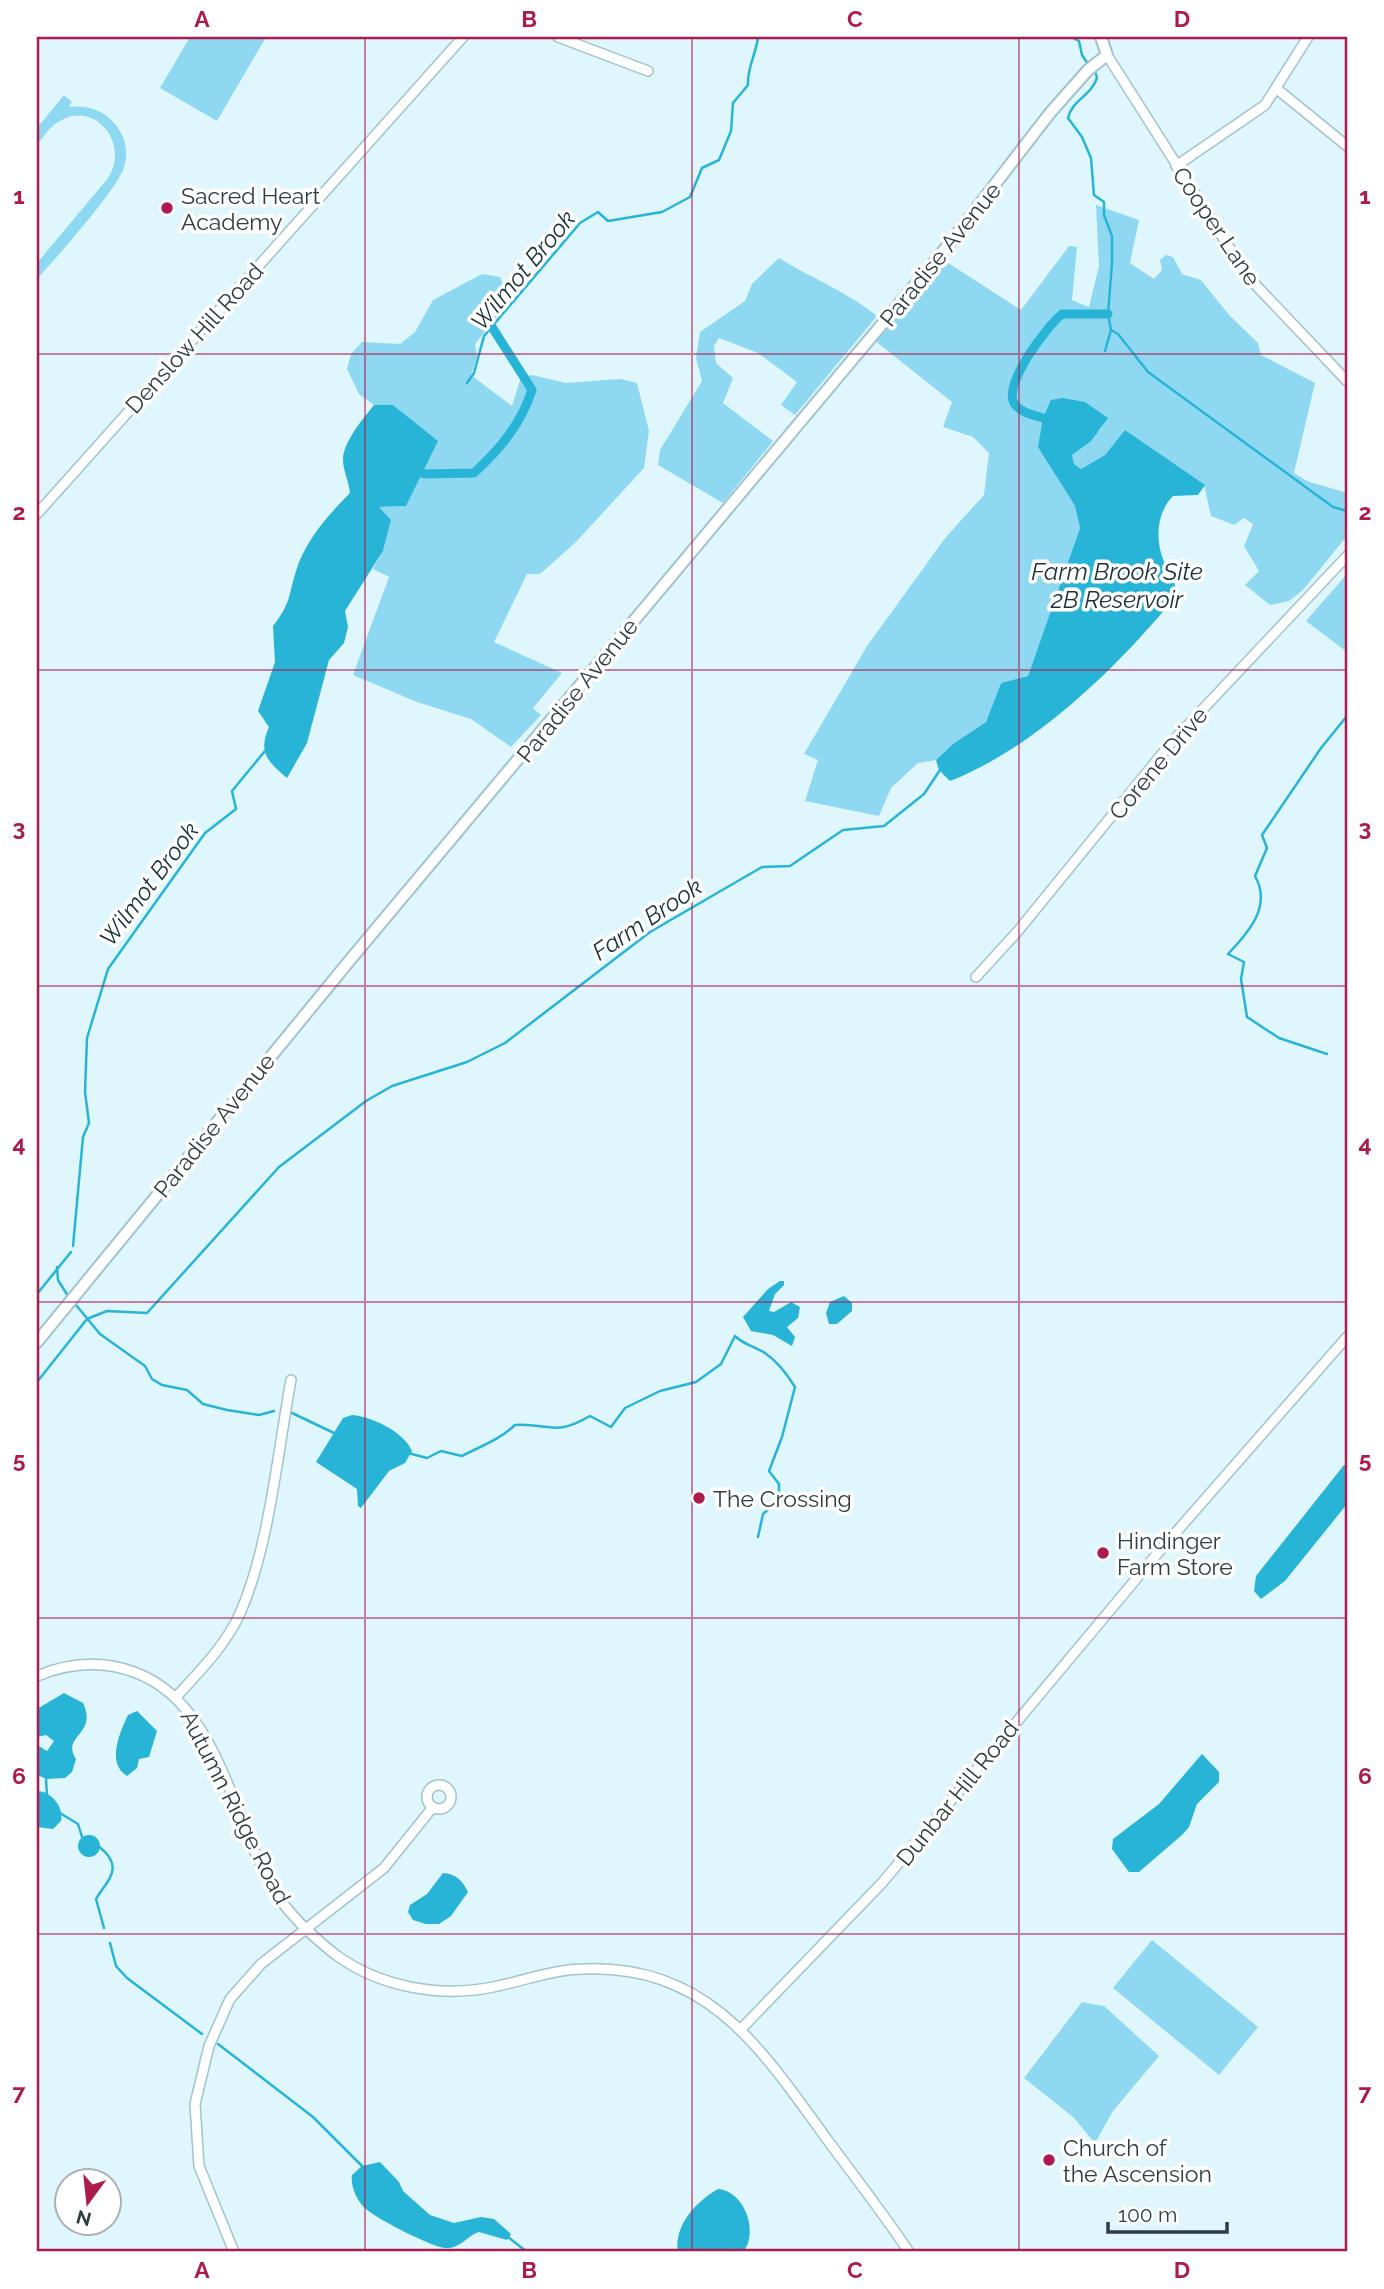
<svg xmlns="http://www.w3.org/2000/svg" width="1384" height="2289" font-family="Raleway,sans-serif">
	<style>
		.green { fill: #8ed9f1 }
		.water { fill: #27b4d7 }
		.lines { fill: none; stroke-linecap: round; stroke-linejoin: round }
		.stream { stroke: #27b4d7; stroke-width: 2.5 }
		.canal { stroke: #27b4d7; stroke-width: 9 }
		.minor-casing { stroke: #a0c3ce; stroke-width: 12 }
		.tertiary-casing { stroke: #a0c3ce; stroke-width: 14 }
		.minor { stroke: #fff; stroke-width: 9 }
		.tertiary { stroke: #fff; stroke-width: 10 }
		.grid { fill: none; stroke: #ad1b4e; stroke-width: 2; stroke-opacity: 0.55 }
		.poi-dot { fill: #ad1b4e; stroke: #fff; stroke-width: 2.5 }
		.labels { text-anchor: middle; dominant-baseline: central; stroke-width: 7; stroke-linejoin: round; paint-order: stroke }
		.poi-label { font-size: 23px; fill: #2f3d42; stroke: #fff; text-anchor: start }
		.street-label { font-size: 23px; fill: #2f3d42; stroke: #fff }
		.water-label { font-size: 24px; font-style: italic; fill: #1a3036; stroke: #fff }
		.neatline { fill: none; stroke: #ad1b4e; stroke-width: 2.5 }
		.grid-label { font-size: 23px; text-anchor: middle; font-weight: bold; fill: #ad1b4e }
	</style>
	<rect width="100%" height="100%" fill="#e0f6fd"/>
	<g class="green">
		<path d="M190,37H266L217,121L160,88Z"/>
		<path d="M64,95L72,102L69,107C85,105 102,109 113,122C125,134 129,151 124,167C118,189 55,259 37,279V263L108,178C130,145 96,100 60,121C50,126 44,136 37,145V128Z"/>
		<path d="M1096,205L1139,220L1130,263L1154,279L1162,270L1160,260L1166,255L1173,257L1182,274L1201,280L1229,315L1258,343L1261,355L1315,383L1294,473L1307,481L1347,493V536L1303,590L1289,601L1270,605L1245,585L1259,571L1244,546L1253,524L1244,518L1234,525L1211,516L1204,485L1125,430L1105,455L1081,469L1073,464L1072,455L1104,426L1049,464L1075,506L1080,528L1028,676L1001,683L986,722L953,744L936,760L918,763L891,788L879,816L805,801L818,760L804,754L867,646L946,537L984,495L989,453L973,437L943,427L952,402L874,340L942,259L1021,310L1069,246L1077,247L1072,300L1089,307L1099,266Z"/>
		<path d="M779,258C811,278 848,292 877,316L795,415L781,405L797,382L758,353L719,338L714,346L716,363L733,378L723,403L773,441L723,503L658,465L660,450L702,381L696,358L700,332L745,301L752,284Z"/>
		<path d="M482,274L500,277L508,296L502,311L475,344L477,357L471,375L512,406L521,377L532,375L566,383L620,379L637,383L649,431L644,468L576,542L540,574H527L494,642L562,673L533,708L541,715L511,747L471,719L417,702L353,675L389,577L373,569L383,551L391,520L377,507L406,506L437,441L393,405H374L359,394L347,369L351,354L362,342L400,344L415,332L433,300Z"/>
		<path d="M1347,574V652L1306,621Z"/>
		<path d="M1152,1940L1258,2027L1219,2075L1113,1988Z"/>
		<path d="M1082,2002L1104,2006L1159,2056L1113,2111L1095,2143L1073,2117L1024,2078Z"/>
	</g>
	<g class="water">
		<path d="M1063,398L1085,402L1108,418L1091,441L1072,455L1074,464L1081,469L1105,455L1125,430L1205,485L1198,495L1173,496C1157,512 1155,538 1163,559C1168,573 1177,580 1176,596C1119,666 1035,748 950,781L939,770L936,760L953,744L986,722L1001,683L1028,676L1080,528L1075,506L1038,447L1043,418L1051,400Z"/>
		<path d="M374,405H393L438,441L406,506L379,507L391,520L383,551L345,611L348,627L344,643L329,660L307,743L287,778C267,761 258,752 269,727L258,711L275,662L273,626C291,603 288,597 296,571C305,541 329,514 350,493C349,482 343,470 343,460C343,442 363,419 374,405Z"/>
		<path d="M780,1281H784V1285L775,1294L769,1311L774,1312L791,1302L800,1307L798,1318L787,1327L795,1337L792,1346L773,1335L751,1331L743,1317L768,1289Z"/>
		<path d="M844,1296L852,1303V1311L837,1324H829L826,1313L830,1302Z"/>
		<path d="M352,1415C373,1417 404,1432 412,1451L405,1463L389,1471L361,1508L358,1506L357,1489L316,1462L343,1418Z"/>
		<path d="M1344,1465L1347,1466V1504L1285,1581L1261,1599L1254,1591L1256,1576Z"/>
		<path d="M64,1693L83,1703C98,1735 61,1735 76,1759L72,1772L65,1778L47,1779L37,1775V1745L47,1751L54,1741L46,1735L37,1737V1709Z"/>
		<path d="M137,1711L157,1731L149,1757L139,1759L137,1768L127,1776C106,1763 120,1732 128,1715Z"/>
		<path d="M1202,1754L1219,1772V1782L1197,1804L1189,1827L1183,1834L1139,1872H1129L1112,1849L1113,1839L1159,1804Z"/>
		<path d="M37,1791C51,1791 64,1807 61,1821L53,1829L37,1827Z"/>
		<circle cx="89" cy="1846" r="11"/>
		<path d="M443,1873C456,1874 462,1880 468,1892L451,1916L439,1924H426L413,1920L408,1912L410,1905L427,1894Z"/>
		<path d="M380,2162L399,2182L403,2191L430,2215L454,2223L481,2217L494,2219L511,2234L507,2240L479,2232C466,2236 461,2249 445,2248C432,2247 377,2219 366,2209C357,2202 350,2185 352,2175L362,2166Z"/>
		<path d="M718,2189C745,2191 759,2233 743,2252H678C673,2227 696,2201 718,2189Z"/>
	</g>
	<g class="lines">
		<g class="stream">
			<path d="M1071,37L1079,41L1082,55L1088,64"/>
			<path d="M1095,71L1097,78C1091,96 1072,100 1068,118L1082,137L1091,158L1094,195L1104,202V215L1112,236V263L1108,314L1111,330L1105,351"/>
			<path d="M1111,330L1118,334L1148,372L1333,507L1347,511"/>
			<path d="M467,383L474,373L484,336L580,223L598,212L608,221L662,212L690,197L702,168L719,160L731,131L733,103L748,85C747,67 756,55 758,37"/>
			<path d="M1327,1054L1279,1038L1247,1017L1241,979L1244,962L1228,954C1249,932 1272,906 1255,876L1267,848L1262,835L1321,748L1347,716"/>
			<path d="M73,1246L83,1137L89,1123L85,1092L87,1038L108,969L205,833L236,809L232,791L265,751"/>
			<path d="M57,1267L58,1280L68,1296"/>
			<path d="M37,1294L71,1252"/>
			<path d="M76,1305L100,1334L145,1366L152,1379L162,1385L187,1390L203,1404L227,1410L259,1415L274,1411"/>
			<path d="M37,1382L87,1319L107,1311L147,1313L279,1167L366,1101L392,1086L467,1062L505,1043L650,932L762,867L790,866L843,830L884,826L924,794L940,770"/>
			<path d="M292,1413L334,1433"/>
			<path d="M408,1453L427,1458L441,1451L462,1456C481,1446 499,1440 515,1425C550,1423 554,1437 590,1416L611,1427L625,1408L660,1391L696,1382L721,1364L735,1336C744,1345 754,1346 765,1353C778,1362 787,1374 795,1387L782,1437L769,1471L779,1484V1500L763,1514L758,1537"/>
			<path d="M46,1778L47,1796"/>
			<path d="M60,1813L78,1824L82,1837"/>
			<path d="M97,1845C126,1867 108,1879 96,1899L104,1928"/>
			<path d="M110,1943L116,1966L127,1978L202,2034"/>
			<path d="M218,2044L313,2117L364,2168"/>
			<path d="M508,2237L527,2252"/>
		</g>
		<g class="canal">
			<path d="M1043,418C1033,415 1019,412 1014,403C1003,384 1047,326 1062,314H1108"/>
			<path d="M415,470L424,474L474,473C500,449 521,424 532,390L492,327"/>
		</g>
		<g class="minor-casing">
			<g id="minor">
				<path d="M558,37L648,71"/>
				<path d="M1107,55L1248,277L1347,381"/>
				<path d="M1277,89L1347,146"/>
				<path d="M1176,166L1265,105L1308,37"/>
				<path d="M37,514L463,37"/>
				<path d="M976,977L1018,931L1171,743L1347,556"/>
				<path d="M37,1676C68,1663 101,1660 134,1672C220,1703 232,1822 275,1892C291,1917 313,1937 336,1955C380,1987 440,1998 493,1987C524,1981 553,1969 585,1969C709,1965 762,2050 826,2138C854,2176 883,2213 909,2252"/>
				<path d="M176,1697C200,1671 227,1644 241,1611C269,1547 278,1450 291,1380"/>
				<circle cx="439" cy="1797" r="12"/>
				<path d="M741,2029L882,1883L1157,1554L1347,1337"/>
				<path d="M234,2252L199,2166L195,2104L209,2046L230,1999L261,1964L384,1868L433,1807"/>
			</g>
		</g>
		<g class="tertiary-casing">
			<path id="tertiary" d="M37,1342L350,960L945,249L1050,113L1088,70L1107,55L1101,37"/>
		</g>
		<use href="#minor" class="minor"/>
		<use href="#tertiary" class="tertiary"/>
	</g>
	<path class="grid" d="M365,37V2252M692,37V2252M1019,37V2252M37,354H1347M37,670H1347M37,986H1347M37,1302H1347M37,1618H1347M37,1934H1347"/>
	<g class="poi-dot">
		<circle cx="167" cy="208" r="7"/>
		<circle cx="699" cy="1498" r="7"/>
		<circle cx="1103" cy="1553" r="7"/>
		<circle cx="1049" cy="2160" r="7"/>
	</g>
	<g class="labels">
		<g class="poi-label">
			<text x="181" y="195">Sacred Heart<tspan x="181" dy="26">Academy</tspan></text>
			<text x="713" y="1498">The Crossing</text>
			<text x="1117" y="1540">Hindinger<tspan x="1117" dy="26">Farm Store</tspan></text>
			<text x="1063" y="2147">Church of<tspan x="1063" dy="26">the Ascension</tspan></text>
		</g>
		<g class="street-label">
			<text transform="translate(1217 226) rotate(56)">Cooper Lane</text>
			<text transform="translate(940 254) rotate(-51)">Paradise Avenue</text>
			<text transform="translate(194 338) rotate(-48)">Denslow Hill Road</text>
			<text transform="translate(577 690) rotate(-51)">Paradise Avenue</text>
			<text transform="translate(1158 763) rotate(-50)">Corene Drive</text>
			<text transform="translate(214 1125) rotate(-51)">Paradise Avenue</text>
			<text transform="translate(957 1793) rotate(-51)">Dunbar Hill Road</text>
			<text transform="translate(236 1807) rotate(63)">Autumn Ridge Road</text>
		</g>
		<g class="water-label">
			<text transform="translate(523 270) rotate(-50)">Wilmot Brook</text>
			<text x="1117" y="571">Farm Brook Site<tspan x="1117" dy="28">2B Reservoir</tspan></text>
			<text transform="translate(149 884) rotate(-53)">Wilmot Brook</text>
			<text transform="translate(647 919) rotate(-34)">Farm Brook</text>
		</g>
	</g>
	<rect width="1384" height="2289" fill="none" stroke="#ffffff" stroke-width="77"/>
	<g transform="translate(88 2202) rotate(195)"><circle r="33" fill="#ffffff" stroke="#acb1b3" stroke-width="2"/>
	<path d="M0-5L12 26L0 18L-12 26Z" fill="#ad1b4e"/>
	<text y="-10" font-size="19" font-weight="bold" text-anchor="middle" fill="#2f3d42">N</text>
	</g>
	<path d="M1108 2222v10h119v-10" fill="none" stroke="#2f3d42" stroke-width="3.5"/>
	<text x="1118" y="2222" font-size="21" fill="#2f3d42" stroke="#ffffff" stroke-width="5" paint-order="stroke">100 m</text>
	<rect x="38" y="38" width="1308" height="2212" class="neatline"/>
	<g class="grid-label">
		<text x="202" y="27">A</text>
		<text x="529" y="27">B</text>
		<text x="855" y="27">C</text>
		<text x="1182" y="27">D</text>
		<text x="19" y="204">1</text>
		<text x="1365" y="204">1</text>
		<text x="19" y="520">2</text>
		<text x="1365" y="520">2</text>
		<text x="19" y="836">3</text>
		<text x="1365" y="836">3</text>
		<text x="19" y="1152">4</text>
		<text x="1365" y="1152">4</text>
		<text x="19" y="1468">5</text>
		<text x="1365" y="1468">5</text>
		<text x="19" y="1784">6</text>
		<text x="1365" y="1784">6</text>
		<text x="19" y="2100">7</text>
		<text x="1365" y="2100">7</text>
		<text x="202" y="2278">A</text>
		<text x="529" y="2278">B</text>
		<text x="855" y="2278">C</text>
		<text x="1182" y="2278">D</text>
	</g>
</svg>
